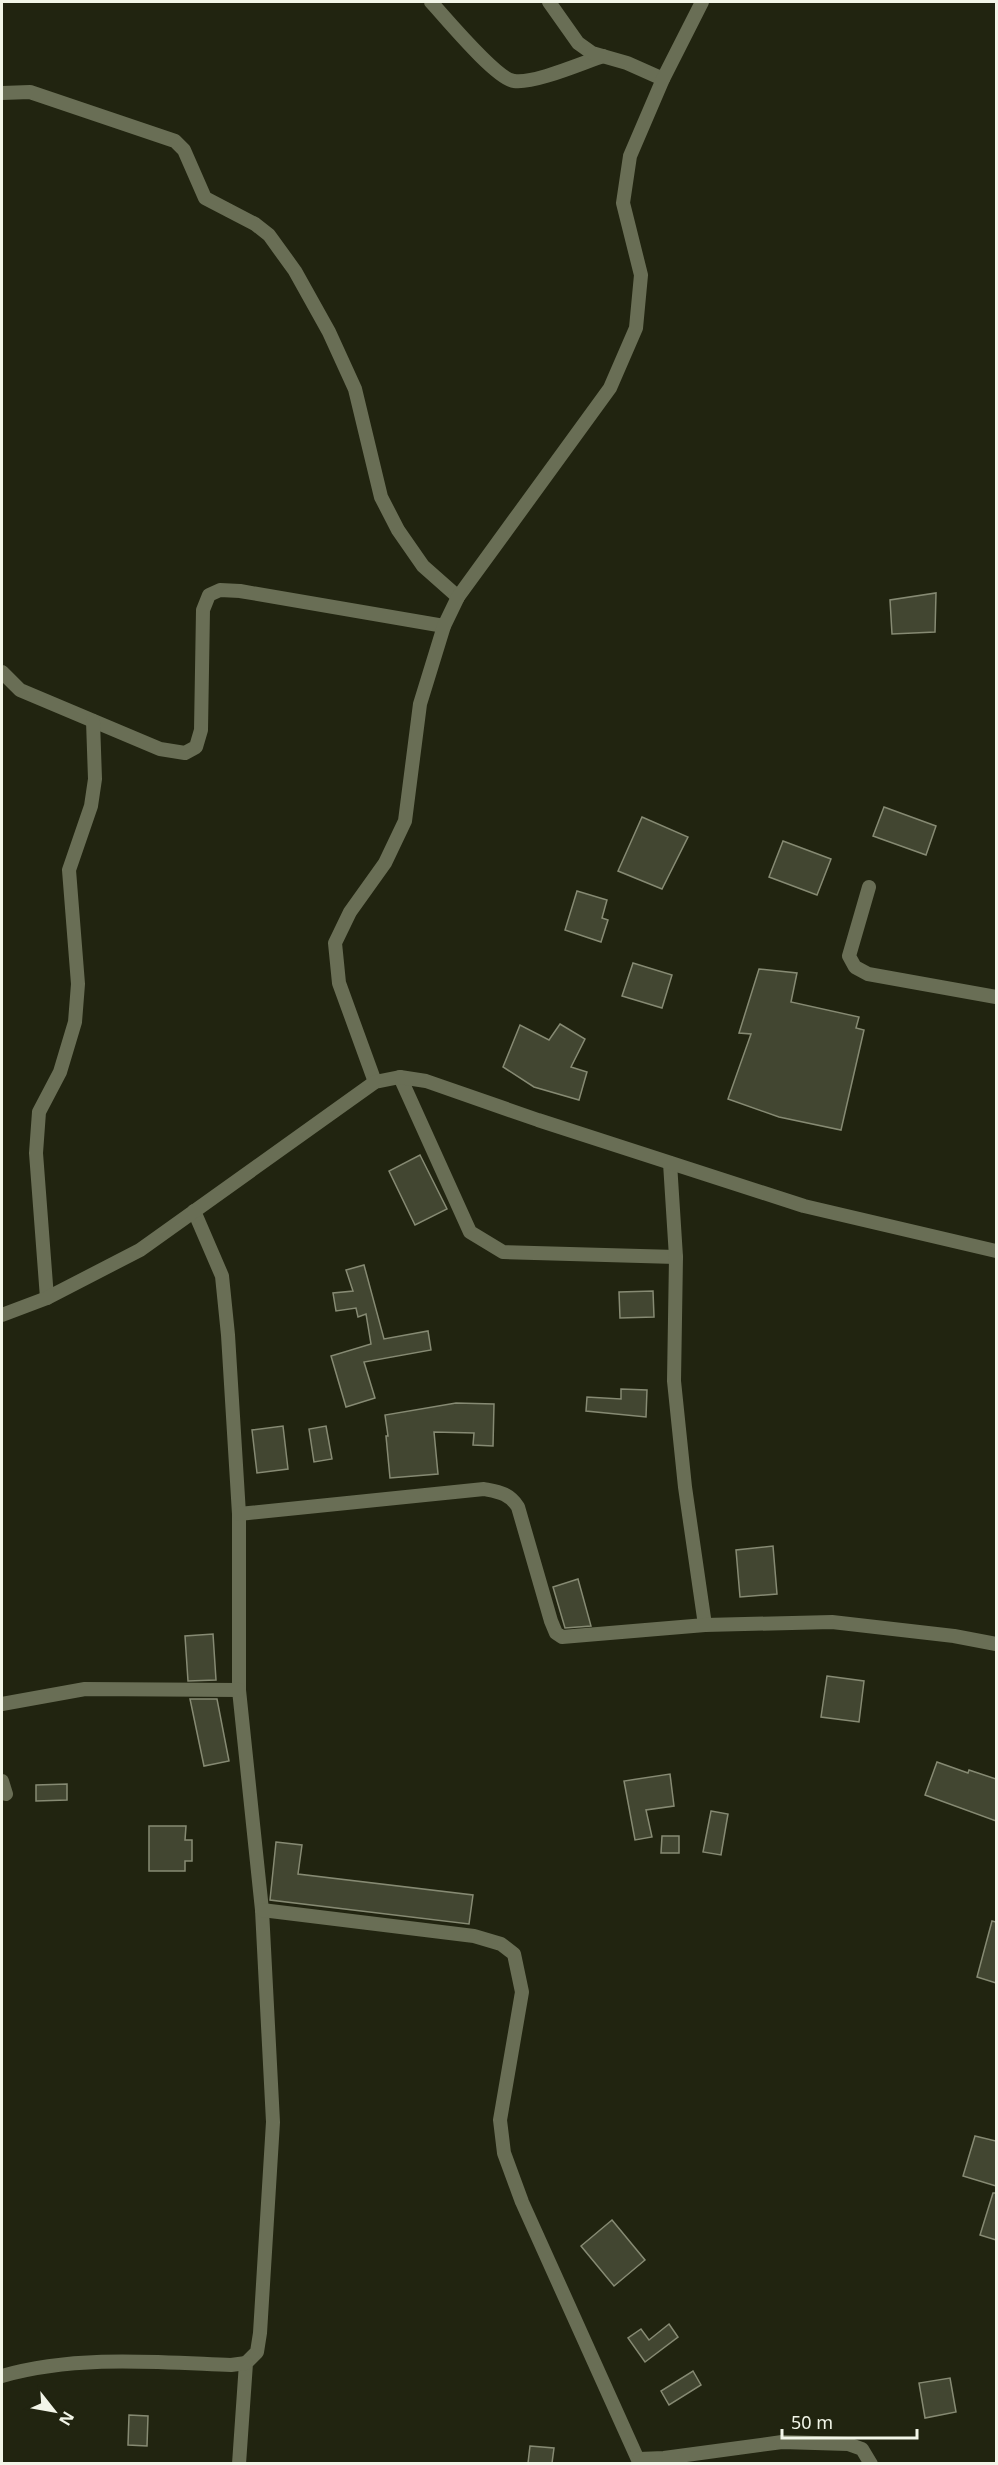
<svg xmlns="http://www.w3.org/2000/svg" width="998" height="2465" font-family="'Noto Sans',sans-serif">
	<style>
		.building { fill: #424631; stroke: #868a73; stroke-width: 1.5 }
		.lines { fill: none; stroke-linecap: round; stroke-linejoin: round }
		.street { stroke: #696e55; stroke-width: 14 }
	</style>
	<rect width="100%" height="100%" fill="#212410"/>
	<g class="building">
		<path d="M936,593L935,632L892,634L890,600Z"/>
		<path d="M884,807L936,826L926,855L873,836Z"/>
		<path d="M642,817L688,837L662,889L618,871Z"/>
		<path d="M783,841L831,859L817,895L769,877Z"/>
		<path d="M577,891L607,900L602,918L608,920L601,942L565,930Z"/>
		<path d="M633,963L672,975L662,1008L622,996Z"/>
		<path d="M759,969L797,973L791,1002L859,1017L856,1028L864,1030L841,1130L779,1117L728,1099L751,1034L739,1033Z"/>
		<path d="M560,1024L585,1039L571,1067L587,1072L579,1100L534,1087L503,1067L520,1025L549,1040Z"/>
		<path d="M420,1155L447,1209L415,1225L389,1171Z"/>
		<path d="M364,1265L384,1339L428,1331L431,1350L364,1362L375,1398L346,1407L331,1356L371,1344L366,1314L358,1317L356,1308L336,1311L333,1293L353,1291L346,1270Z"/>
		<path d="M653,1291L654,1317L620,1318L619,1292Z"/>
		<path d="M621,1389L647,1390L646,1417L586,1411L587,1397L621,1399Z"/>
		<path d="M456,1403L494,1404L493,1446L473,1445L474,1433L434,1432L438,1474L390,1478L386,1436H388L385,1415Z"/>
		<path d="M283,1426L288,1469L257,1473L252,1430Z"/>
		<path d="M326,1426L332,1459L314,1462L309,1429Z"/>
		<path d="M773,1546L777,1594L740,1597L736,1550Z"/>
		<path d="M578,1579L591,1626L565,1628L553,1587Z"/>
		<path d="M213,1634L216,1680L188,1681L185,1636Z"/>
		<path d="M827,1676L864,1681L859,1722L821,1717Z"/>
		<path d="M190,1699H217L229,1761L204,1766Z"/>
		<path d="M937,1762L968,1773L969,1770L996,1779V1821L925,1795Z"/>
		<path d="M670,1774L674,1806L646,1810L652,1837L635,1840L624,1781Z"/>
		<path d="M67,1784V1800L36,1801V1785Z"/>
		<path d="M711,1811L728,1814L721,1855L703,1852Z"/>
		<path d="M149,1826H186L185,1840H192V1861H185V1871H149Z"/>
		<path d="M662,1836H679V1853H661Z"/>
		<path d="M276,1842L302,1845L298,1874L473,1895L469,1924L270,1900Z"/>
		<path d="M992,1921L996,1922V1983L977,1977Z"/>
		<path d="M975,2136L996,2141V2186L963,2176Z"/>
		<path d="M993,2193H996V2240L980,2235Z"/>
		<path d="M612,2220L645,2260L614,2286L581,2246Z"/>
		<path d="M669,2324L678,2337L645,2362L628,2338L641,2329L649,2340Z"/>
		<path d="M693,2371L701,2385L669,2405L661,2391Z"/>
		<path d="M950,2378L956,2412L925,2418L919,2383Z"/>
		<path d="M129,2415L148,2416L147,2446L128,2445Z"/>
		<path d="M530,2446L554,2448L552,2463H528Z"/>
	</g>
	<g class="lines">
		<g class="street">
			<path d="M431,2C445,17 496,79 514,81C534,84 582,63 603,56"/>
			<path d="M549,2L578,43L592,53L627,63L663,79"/>
			<path d="M2,93L30,92L175,141L184,150L205,198L255,224L269,235L295,271L329,332L355,389L381,497L398,530L423,566L458,597"/>
			<path d="M2,672L20,690L160,749L185,753L196,747L201,730L203,610L209,595L220,590L240,591L444,626"/>
			<path d="M869,887L849,956L855,967L868,974L996,997"/>
			<path d="M400,1077L470,1232L503,1252L676,1257"/>
			<path d="M375,1082L339,983L335,943L350,912L385,863L405,821L420,704L444,626L458,597L610,388L636,328L641,275L623,203L630,156L663,79L702,2"/>
			<path d="M670,1163L676,1257L674,1381L685,1487L705,1625"/>
			<path d="M194,1211L222,1276L228,1335L239,1514V1690L262,1910L273,2122L260,2333L257,2352L246,2363L239,2464"/>
			<path d="M47,1298L36,1153L39,1112L60,1072L75,1022L78,984L69,870L91,806L95,779L93,721"/>
			<path d="M2,1315L47,1298L140,1250L375,1082L400,1077L426,1081L538,1120L804,1206L996,1251"/>
			<path d="M239,1514L484,1489C499,1492 509,1493 518,1507L551,1621L556,1633L562,1637L705,1625L832,1622L954,1636L996,1644"/>
			<path d="M2,1704L85,1689L239,1690"/>
			<path d="M2,1781L6,1794"/>
			<path d="M262,1910L474,1936L501,1944L514,1954L522,1992L500,2120L504,2153L522,2202L640,2464"/>
			<path d="M2,2376C76,2355 155,2362 231,2365L246,2363"/>
			<path d="M639,2459L664,2458L782,2442L848,2444L862,2449L871,2464"/>
		</g>
	</g>
	<rect width="998" height="2465" fill="none" stroke="#f2f5e8" stroke-width="6"/>
	<g transform="translate(54 2411) rotate(121)" stroke="#212410" stroke-width="4.5" paint-order="stroke">
	<path d="M0-4.5L10 22L0 15L-10 22Z" fill="#f2f5e8"/>
	<text y="-9" font-size="16" font-weight="bold" text-anchor="middle" fill="#f2f5e8">N</text>
	</g>
	<path d="M782 2429v9h135v-9" fill="none" stroke="#f2f5e8" stroke-width="3"/>
	<text x="791" y="2429" font-size="18" fill="#f2f5e8" stroke="#212410" stroke-width="4.5" paint-order="stroke">50 m</text>
</svg>
